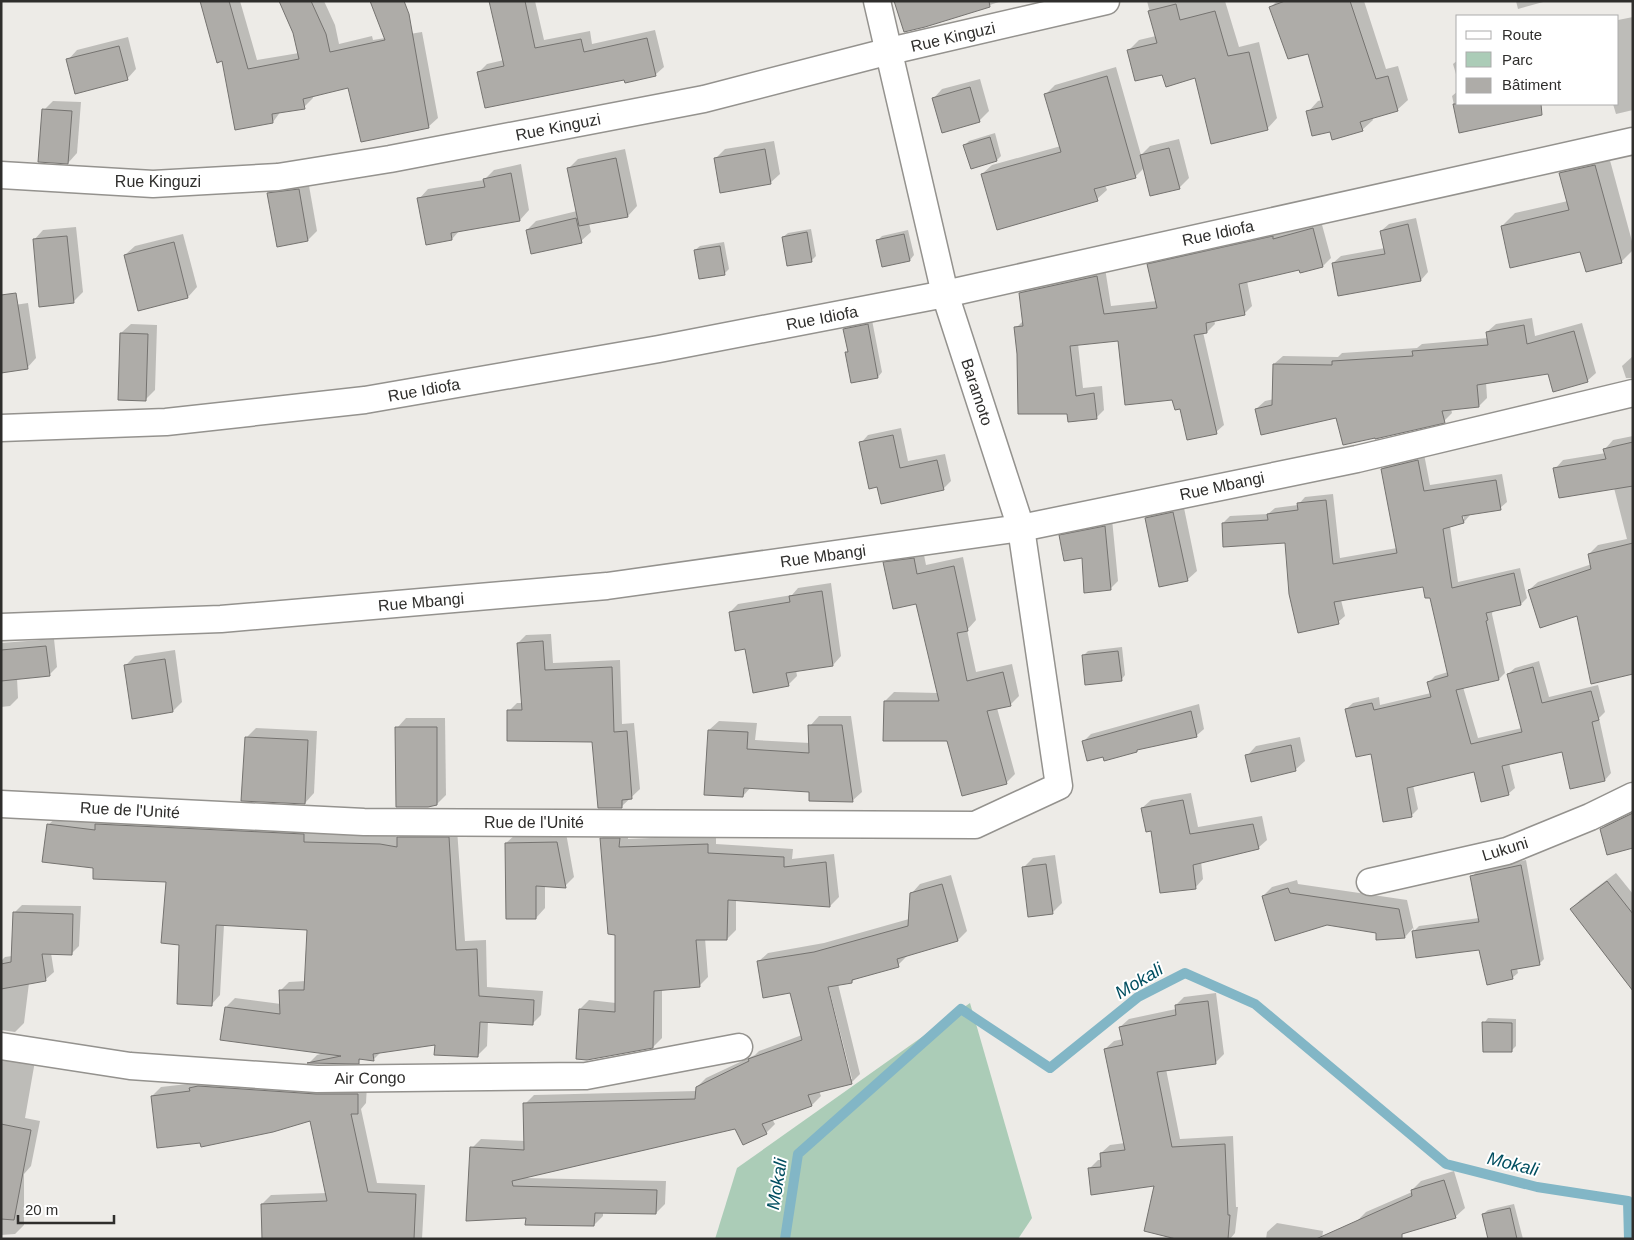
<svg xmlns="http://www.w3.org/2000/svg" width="1634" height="1240" font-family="Arial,sans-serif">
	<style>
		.green { fill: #abccb7 }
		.shadow { fill: #0003; fill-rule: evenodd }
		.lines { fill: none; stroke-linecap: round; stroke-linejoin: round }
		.stream { stroke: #82b6c6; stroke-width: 10 }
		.building { fill: #aeaca8; stroke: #757370 }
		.minor-casing { stroke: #94928e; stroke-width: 29 }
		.minor { stroke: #fff; stroke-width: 26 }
		.labels { text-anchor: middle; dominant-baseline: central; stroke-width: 4; stroke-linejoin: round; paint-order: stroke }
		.street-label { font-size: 16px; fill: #2f2e2c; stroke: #fff }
		.water-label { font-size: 18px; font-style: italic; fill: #014e60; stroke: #fff }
	</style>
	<rect width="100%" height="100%" fill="#edebe7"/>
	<path class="green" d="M970,1003L1032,1218L1018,1239H715L737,1168Z"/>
	<g class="shadow">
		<path d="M204,1H240L257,60L299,53L294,32L280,1H324L335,25L339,44L372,36L373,40L422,32L438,118L428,127L349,87L313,95V98L304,107L281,111L273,122L223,60Z"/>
		<path d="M490,1H535L544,40L590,31L592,44L655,30L664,67L655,75L625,78L478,73L487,64L504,60Z"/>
		<path d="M895,1H1002L925,26Z"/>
		<path d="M1147,1H1225L1239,47L1259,42L1277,118L1267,129L1196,77L1163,73L1129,50L1139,40L1156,36Z"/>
		<path d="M1277,1H1364L1386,69L1398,66L1408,100L1397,110L1372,117L1373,120L1362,130H1331L1308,112L1318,101L1322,100L1309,53L1271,7Z"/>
		<path d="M1516,1H1547L1518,9Z"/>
		<path d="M1633,17V110L1616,114L1613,104H1618V20Z"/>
		<path d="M128,37L136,69L127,79L68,60L77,50Z"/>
		<path d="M1458,60V81L1453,64Z"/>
		<path d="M1116,67L1141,155L1150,146L1179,139L1189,178L1179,188L1144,168L1135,177L1105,185L1107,190L1097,199L982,174L992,165L1061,146L1046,94L1055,85Z"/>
		<path d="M980,79L989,111L979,121L933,99L942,89Z"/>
		<path d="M1458,91V104H1506L1508,115L1460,131L1452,96Z"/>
		<path d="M53,101L81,102L77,153L68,163L44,110Z"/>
		<path d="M995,133L1001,156L997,160L965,145L969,141Z"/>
		<path d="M774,141L780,174L770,183L716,158L725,149Z"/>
		<path d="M625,149L637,206L628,216L589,223L591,232L581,241L527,230L536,221L577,211L569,168L578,159Z"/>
		<path d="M1608,153L1633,245V250L1621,262L1502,226L1515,213L1568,201L1560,173L1573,160Z"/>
		<path d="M521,164L529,210L520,220L460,230L452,239L419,199L428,189L484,180L494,170Z"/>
		<path d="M308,180L317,231L308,240L269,193L278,184Z"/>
		<path d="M1416,218L1428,272L1421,280L1339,294L1333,263L1341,256L1385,248L1381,231L1389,224Z"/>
		<path d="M1321,221L1331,258L1323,266L1301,272L1300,269L1247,281L1252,306L1244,314L1214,320L1215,324L1207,332H1203L1224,425L1216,432L1173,398L1119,340L1078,344L1083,388L1102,386L1104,410L1096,418L1069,413L1019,354L1016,328L1024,320L1021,293L1028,285L1105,268L1111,306L1157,301L1148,265L1156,257Z"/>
		<path d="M76,227L83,292L73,302L34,240L43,230Z"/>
		<path d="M811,229L816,256L812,260L783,237L788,233Z"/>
		<path d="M908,230L914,255L910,260L878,240L882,236Z"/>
		<path d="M183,234L197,287L188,297L125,255L135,246Z"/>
		<path d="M724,242L729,269L724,274L695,250L700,246Z"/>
		<path d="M28,303L36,358L27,368L1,307Z"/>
		<path d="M1532,318L1535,336L1582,323L1596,373L1587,381L1549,372L1486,382L1487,398L1479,406L1451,409L1452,413L1444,421L1337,416L1256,409L1265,401L1274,399V364L1283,356L1338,357L1342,353L1417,348L1422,344L1488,338L1487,332L1496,324Z"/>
		<path d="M872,320L882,372L878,377L846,353L849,350L845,329L849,325Z"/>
		<path d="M131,324L157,325L155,390L146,399L121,333Z"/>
		<path d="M1633,356V378H1626L1622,366Z"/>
		<path d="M901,428L908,461L945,454L951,481L943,489L878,486L861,443L868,435Z"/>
		<path d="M1633,436V673L1578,615L1529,590L1538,582L1592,564L1589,554L1598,545L1627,539L1614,488L1555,469L1563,460L1606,453L1605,449L1613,440Z"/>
		<path d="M1424,454L1430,485L1502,474L1507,502L1500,508L1470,513V515L1464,522L1450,526L1458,582L1520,568L1527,598L1521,604L1493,610L1492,614L1505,673L1499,679L1463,687L1478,738L1522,728L1508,674L1515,668L1539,661L1549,697L1598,685L1605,712L1599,718L1611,773L1605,780L1571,787L1563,751L1509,763L1515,788L1508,794L1475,771L1413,785L1418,809L1411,816L1346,709L1353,703L1379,697L1380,705L1431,693L1428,683L1435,676L1448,672L1431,596L1424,585L1341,600L1345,616L1338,622L1286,542L1223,523L1230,516L1268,514L1275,508L1298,505L1305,497L1333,494L1340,558L1397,548L1382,469L1389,462ZM1462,509L1464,519H1462Z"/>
		<path d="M1183,503L1197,571L1187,580L1146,518L1156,509Z"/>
		<path d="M1112,519L1118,581L1110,589L1083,556L1061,536L1068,528Z"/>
		<path d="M923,550L926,565L963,557L976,620L967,630L976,672L1012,664L1019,696L1010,705L997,708L1015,774L1006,783L948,740L885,701L894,692L938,693L917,602L885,563L894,554Z"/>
		<path d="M831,583L841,656L833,665L796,670L797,676L788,685L746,647L730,612L738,604L792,595L798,588Z"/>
		<path d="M551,634L553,663L620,660L622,724L634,723L640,789L621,807L594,740L509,711L517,703H522L518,643L526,635Z"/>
		<path d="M54,639L57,667L49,675L17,678L18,698L10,706L1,707V643Z"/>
		<path d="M1122,647L1125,675L1121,680L1084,655L1088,651Z"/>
		<path d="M175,650L182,702L173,711L125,666L135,656Z"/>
		<path d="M1199,704L1204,729L1196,736L1139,748L1137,751L1103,756L1083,742L1091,734Z"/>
		<path d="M819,716H851L862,792L852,801L810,791L751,787L743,796L709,730L719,721L757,723L755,740L810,743V726Z"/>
		<path d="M406,718H445L446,795L437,804L397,728Z"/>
		<path d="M256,728L317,731L314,793L305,803L247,737Z"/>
		<path d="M1300,737L1305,761L1295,770L1247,756L1256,746Z"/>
		<path d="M1191,793L1198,827L1262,816L1267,840L1258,848L1201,861L1203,879L1195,888L1152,829L1142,808L1151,800Z"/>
		<path d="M1633,809V847L1602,829L1610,820Z"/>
		<path d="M58,816L313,825L312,833L390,835L399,837L407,829H457L465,941L486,940L487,987L543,991L541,1015L532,1024L488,1021L487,1046L478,1055L436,1043L382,1051L374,1059L362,1058L358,1062H310L317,1055L324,1053L226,1007L235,998L281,1004L280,991L289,982L306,981L309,929L224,925L220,995L211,1005L180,944L167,881L94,867L48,825Z"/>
		<path d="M610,830H628V839L716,835V844L793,849L792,859L834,854L839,897L830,906L736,900V930L727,939L705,938L708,977L699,986L662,989V1038L653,1047L580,1009L589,1000L616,1003V934L601,839Z"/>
		<path d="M566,833L574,877L565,886L545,885V908L536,918L506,843L516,834Z"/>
		<path d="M1055,855L1062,903L1053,912L1023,868L1033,858Z"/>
		<path d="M1526,860L1544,959L1539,964L1517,968L1518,973L1512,978L1480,949L1417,957L1413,928L1405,937L1377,931L1263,896L1272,887L1297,880L1298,884L1407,900L1414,931L1419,926L1479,918L1472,877L1477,871Z"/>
		<path d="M1616,873L1633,894V976L1625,981L1572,909L1580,900Z"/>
		<path d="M951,875L967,931L958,940L907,955V956L898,965L856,977L852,982L838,984L860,1074L851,1083L819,1091L821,1096L812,1105L772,1119L775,1124L766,1133L736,1128L524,1178L666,1181L665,1204L656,1213L603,1212V1216L594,1225L527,1217L472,1148L481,1139L525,1141V1104L534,1095L697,1091V1087L706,1078L755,1055L759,1051L802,1035L791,992L758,962L768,953L824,943L909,919L911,894L920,884ZM825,981H827L852,1079H849Z"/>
		<path d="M22,905L81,906L79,946L71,954L51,953L54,972L45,980L29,983L24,1023L15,1032L1,1030V961L5,957L12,956L14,913Z"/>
		<path d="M1216,993L1224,1054L1215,1063L1166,1069L1180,1139L1233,1136L1236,1207H1238L1235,1233L1230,1239H1193L1156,1185L1089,1169L1098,1160H1102L1101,1153L1110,1145L1125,1143L1105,1049L1114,1041L1123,1039L1120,1027L1129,1019L1176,1009V1005L1184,997Z"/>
		<path d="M1488,1018L1516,1019V1046L1511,1051L1484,1023Z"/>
		<path d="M1,1049L35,1061L25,1118L40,1121L31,1166L24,1174V1225L15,1234L1,1235Z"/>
		<path d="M196,1083L367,1085L366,1103L361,1109L377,1183L425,1185L422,1239H263L262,1204L271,1195L327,1193L311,1120L201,1141L152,1096L161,1087Z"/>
		<path d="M1454,1171L1465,1208L1455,1217L1412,1230L1392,1239L1356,1222L1366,1212L1412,1192V1190L1421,1181Z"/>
		<path d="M1514,1204L1523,1239H1489L1483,1214L1488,1210Z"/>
		<path d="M1277,1223L1323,1231L1322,1239H1266L1267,1232Z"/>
	</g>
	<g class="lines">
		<path class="stream" d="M785,1239L798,1154L961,1009L1050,1068L1138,997L1185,973L1255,1004L1446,1164L1537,1187L1628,1201L1629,1239"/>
	</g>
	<g class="building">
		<path d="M200,1H229L248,69L299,59L293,33L279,1H311L326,34L330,52L385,40L370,1H404L409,14L429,128L361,142L348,88L303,99L305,109L272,114L273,123L235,130L222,61L217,63Z"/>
		<path d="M489,1H525L535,48L581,39L584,52L647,38L656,76L625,83L624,80L485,108L477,72L504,66Z"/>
		<path d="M894,1H989L990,7L925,27L904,32Z"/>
		<path d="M1285,1H1350L1376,79L1388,76L1398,111L1360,122L1363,131L1332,140L1330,132L1312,136L1306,111L1323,107L1308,54L1288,59L1269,7Z"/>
		<path d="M1176,4L1180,20L1215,11L1228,56L1249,52L1268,130L1211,144L1195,78L1166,87L1162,75L1135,81L1127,50L1157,43L1148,11Z"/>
		<path d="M119,46L128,80L75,94L66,59Z"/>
		<path d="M1107,76L1136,178L1094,189L1098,201L997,230L981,174L1061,152L1044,94Z"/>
		<path d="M970,87L980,122L942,133L932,98Z"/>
		<path d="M1453,104H1541L1542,115L1459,133Z"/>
		<path d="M42,109L72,111L68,164L38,162Z"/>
		<path d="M990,137L997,161L971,169L963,145Z"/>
		<path d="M1169,148L1180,189L1150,196L1140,155Z"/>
		<path d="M765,149L771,184L720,193L714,158Z"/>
		<path d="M616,158L628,217L579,226L567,168Z"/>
		<path d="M1595,165L1622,263L1586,272L1580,252L1510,268L1501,226L1569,210L1559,173Z"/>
		<path d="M511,173L520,221L451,233L452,240L426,245L417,198L485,187L483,179Z"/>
		<path d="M299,189L308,241L277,247L267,193Z"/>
		<path d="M576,218L582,243L531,254L526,230Z"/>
		<path d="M1408,224L1421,281L1338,296L1332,263L1385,254L1380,231Z"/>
		<path d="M1313,228L1323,267L1300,273L1299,270L1239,284L1245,315L1206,323L1207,333L1194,335L1217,434L1187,440L1180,409L1175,410L1172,400L1125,405L1118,341L1070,346L1076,396L1094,393L1097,419L1068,422L1067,414H1018L1017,354L1014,327L1023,326L1019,293L1097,276L1104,314L1157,308L1147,264L1273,236V239Z"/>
		<path d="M807,232L812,262L787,266L782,237Z"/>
		<path d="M904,234L910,261L882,267L876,240Z"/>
		<path d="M67,236L74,303L39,307L33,239Z"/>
		<path d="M174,242L188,298L138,311L124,255Z"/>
		<path d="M720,246L725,275L699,279L694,250Z"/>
		<path d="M16,293L28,369L1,373V295Z"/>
		<path d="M868,324L878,378L851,383L845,352H848L843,329Z"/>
		<path d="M1524,325L1527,344L1574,331L1588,382L1553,392L1548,374L1477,385L1479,407L1442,411L1445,423L1375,439V438L1343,445L1336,418L1261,435L1255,409L1272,405L1273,364L1332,365V361L1413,356L1412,351L1488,345L1486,332Z"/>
		<path d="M120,333L148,334L146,401L118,400Z"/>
		<path d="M893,435L900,468L937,460L944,490L881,504L877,487L869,489L859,442Z"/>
		<path d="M1633,442V486L1559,498L1553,468L1606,459L1603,449Z"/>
		<path d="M1418,460L1424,491L1496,480L1501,510L1462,516L1464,523L1443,529L1452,588L1514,573L1521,605L1486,613L1488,620L1486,621L1499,680L1456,690L1471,744L1522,732L1507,674L1533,667L1542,703L1591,691L1599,720L1592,722L1605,781L1570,789L1562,752L1502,766L1509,795L1481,802L1474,772L1407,788L1412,817L1383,822L1371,754L1356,757L1345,709L1372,703L1374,710L1431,697L1427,682L1448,676L1430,598H1425L1423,587L1334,602L1339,624L1298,633L1289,594L1285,543L1223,547L1222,523L1268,520L1267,514L1298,510L1297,503L1326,500L1333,564L1397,553L1381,469Z"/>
		<path d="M1173,512L1188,581L1159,587L1145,518Z"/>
		<path d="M1105,526L1111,590L1084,593L1082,558L1064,561L1059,535Z"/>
		<path d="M1633,543V674L1591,684L1577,616L1540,628L1528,590L1591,569L1588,554Z"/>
		<path d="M914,558L917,574L954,566L968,631L957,633L967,681L1003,672L1011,706L987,711L1007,784L962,796L947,741H883L884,701H939L916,604L893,609L883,562Z"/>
		<path d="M822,591L833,666L786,673L789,686L753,693L745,649L735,651L729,612L790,602L789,596Z"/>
		<path d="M543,641L545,670L612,667L614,732L627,731L632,799L622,800V808H598L592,742L507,741V710H522L517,643Z"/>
		<path d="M46,646L50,676L1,681V650Z"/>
		<path d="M1118,651L1122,681L1085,685L1082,655Z"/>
		<path d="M165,659L173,712L132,719L124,665Z"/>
		<path d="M1191,711L1197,737L1137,750V752L1104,761L1103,757L1087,761L1082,741Z"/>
		<path d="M808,725H842L853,802L809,801V792L744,788L743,797L704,795L708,730L748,732L747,749L809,753Z"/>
		<path d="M395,727H437V805L428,807H396Z"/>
		<path d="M245,737L308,740L305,804L241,801Z"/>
		<path d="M1291,745L1296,771L1251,782L1245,755Z"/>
		<path d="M1183,800L1190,834L1253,824L1259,849L1193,865L1196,889L1160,893L1151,831L1146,832L1141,808Z"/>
		<path d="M1633,813V848L1607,855L1600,829Z"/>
		<path d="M47,824L95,830V824L304,834V842L380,844L397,847V837H449L456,950L477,949L479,996L534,1000L533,1025L480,1022L478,1057L434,1055L435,1045L373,1054L374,1061L359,1059V1064L307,1063L341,1056L220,1040L225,1007L280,1014L279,990H304L307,930L216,925L212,1006L177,1004L179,945L161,943L166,882L93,879V868L42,862Z"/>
		<path d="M600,838H620L619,847L708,844V853L784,857V867L826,862L830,907L728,900L727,940H696L700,987L654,991L653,1048L587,1060L576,1059L579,1009L615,1012V935L608,934Z"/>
		<path d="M557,842L566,888L536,886V919H506L505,843Z"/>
		<path d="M1046,864L1053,914L1028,917L1022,867Z"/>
		<path d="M1521,865L1540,965L1511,970L1513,979L1487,985L1479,950L1416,958L1412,931L1479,922L1470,876Z"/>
		<path d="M1607,881L1633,914V991L1570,909Z"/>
		<path d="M942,884L958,941L897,959L899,967L852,980V983L828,987L852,1084L808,1095L812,1106L762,1124L767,1134L743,1145L735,1129L512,1181L513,1186L657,1190L656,1214L595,1213L594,1226L525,1225L526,1218L466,1221L470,1147L524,1150L523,1103L695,1099L696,1087L749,1061L748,1059L802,1040L790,993L763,998L757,961L814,952L908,926L910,893Z"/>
		<path d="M1288,888L1290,893L1399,909L1405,938L1376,940V933L1327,925L1275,941L1262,896Z"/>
		<path d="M13,912L73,914L72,955L42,954L46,981L1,989V964L11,962Z"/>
		<path d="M1208,1001L1216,1064L1157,1072L1172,1147L1225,1144L1228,1215H1230L1228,1239H1176L1144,1231L1154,1186L1091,1195L1088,1168L1101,1167L1100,1153L1125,1150L1104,1049L1123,1045L1119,1027L1176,1015L1175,1005Z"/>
		<path d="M1482,1022L1512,1023V1052H1483Z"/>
		<path d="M198,1086L316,1094H358V1114H351L368,1192L416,1194L414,1239H262L261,1204L327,1201L310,1121L273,1132L201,1147L200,1143L157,1148L151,1096L190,1091L189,1088Z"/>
		<path d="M1,1124L31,1130L14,1220L1,1219Z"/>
		<path d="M1444,1180L1456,1218L1402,1234V1239H1316L1412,1196L1411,1190Z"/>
		<path d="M1510,1208L1517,1239H1488L1482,1214Z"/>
	</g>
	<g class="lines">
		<g class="minor-casing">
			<g id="minor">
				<path d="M1,175L153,184L278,177L390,159L704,99L890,51L1106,1"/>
				<path d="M1,428L166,422L365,400L659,349L945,294L1633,141"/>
				<path d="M1,627L221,619L607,586L1021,528L1357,459L1633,393"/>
				<path d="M1,804L364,822L975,825L1059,786L1021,528L945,294L877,1"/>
				<path d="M1370,882L1507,851L1590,817L1633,796"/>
				<path d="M1,1046L130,1066L317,1079L586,1076L739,1047"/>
			</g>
		</g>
		<use href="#minor" class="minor"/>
	</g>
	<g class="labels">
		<g class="street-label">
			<text transform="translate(953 37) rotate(-13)">Rue Kinguzi</text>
			<text transform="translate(558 127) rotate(-11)">Rue Kinguzi</text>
			<text x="158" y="181">Rue Kinguzi</text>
			<text transform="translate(1218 233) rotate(-12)">Rue Idiofa</text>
			<text transform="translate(822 318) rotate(-11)">Rue Idiofa</text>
			<text transform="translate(424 390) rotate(-10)">Rue Idiofa</text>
			<text transform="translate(977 392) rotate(72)">Baramoto</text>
			<text transform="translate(1222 486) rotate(-12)">Rue Mbangi</text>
			<text transform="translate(823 556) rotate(-8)">Rue Mbangi</text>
			<text transform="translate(421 602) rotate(-5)">Rue Mbangi</text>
			<text transform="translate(130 810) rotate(3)">Rue de l'Unité</text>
			<text x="534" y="822">Rue de l'Unité</text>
			<text transform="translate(1505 849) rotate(-17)">Lukuni</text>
			<text transform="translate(370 1078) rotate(-1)">Air Congo</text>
		</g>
		<g class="water-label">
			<text transform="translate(1139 981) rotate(-31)">Mokali</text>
			<text transform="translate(1513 1164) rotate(14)">Mokali</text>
			<text transform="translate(777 1184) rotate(-81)">Mokali</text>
		</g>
	</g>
	<rect width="1634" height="1240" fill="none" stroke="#2f2e2c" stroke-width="5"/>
	<rect x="1456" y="15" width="162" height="90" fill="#ffffff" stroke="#acabab"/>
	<rect x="1466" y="31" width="25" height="8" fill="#ffffff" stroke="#acabab"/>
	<text x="1502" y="40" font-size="15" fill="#2f2e2c">Route</text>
	<rect x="1466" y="52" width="25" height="15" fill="#abccb7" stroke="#acabab"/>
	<text x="1502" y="65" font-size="15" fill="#2f2e2c">Parc</text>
	<rect x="1466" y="78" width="25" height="15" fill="#aeaca8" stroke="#acabab"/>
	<text x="1502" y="90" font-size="15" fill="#2f2e2c">Bâtiment</text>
	<path d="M18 1215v8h96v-8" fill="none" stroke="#2f2e2c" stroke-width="2.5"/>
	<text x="25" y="1215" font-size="15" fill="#2f2e2c" stroke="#ffffff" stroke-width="4" paint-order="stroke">20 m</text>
</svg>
